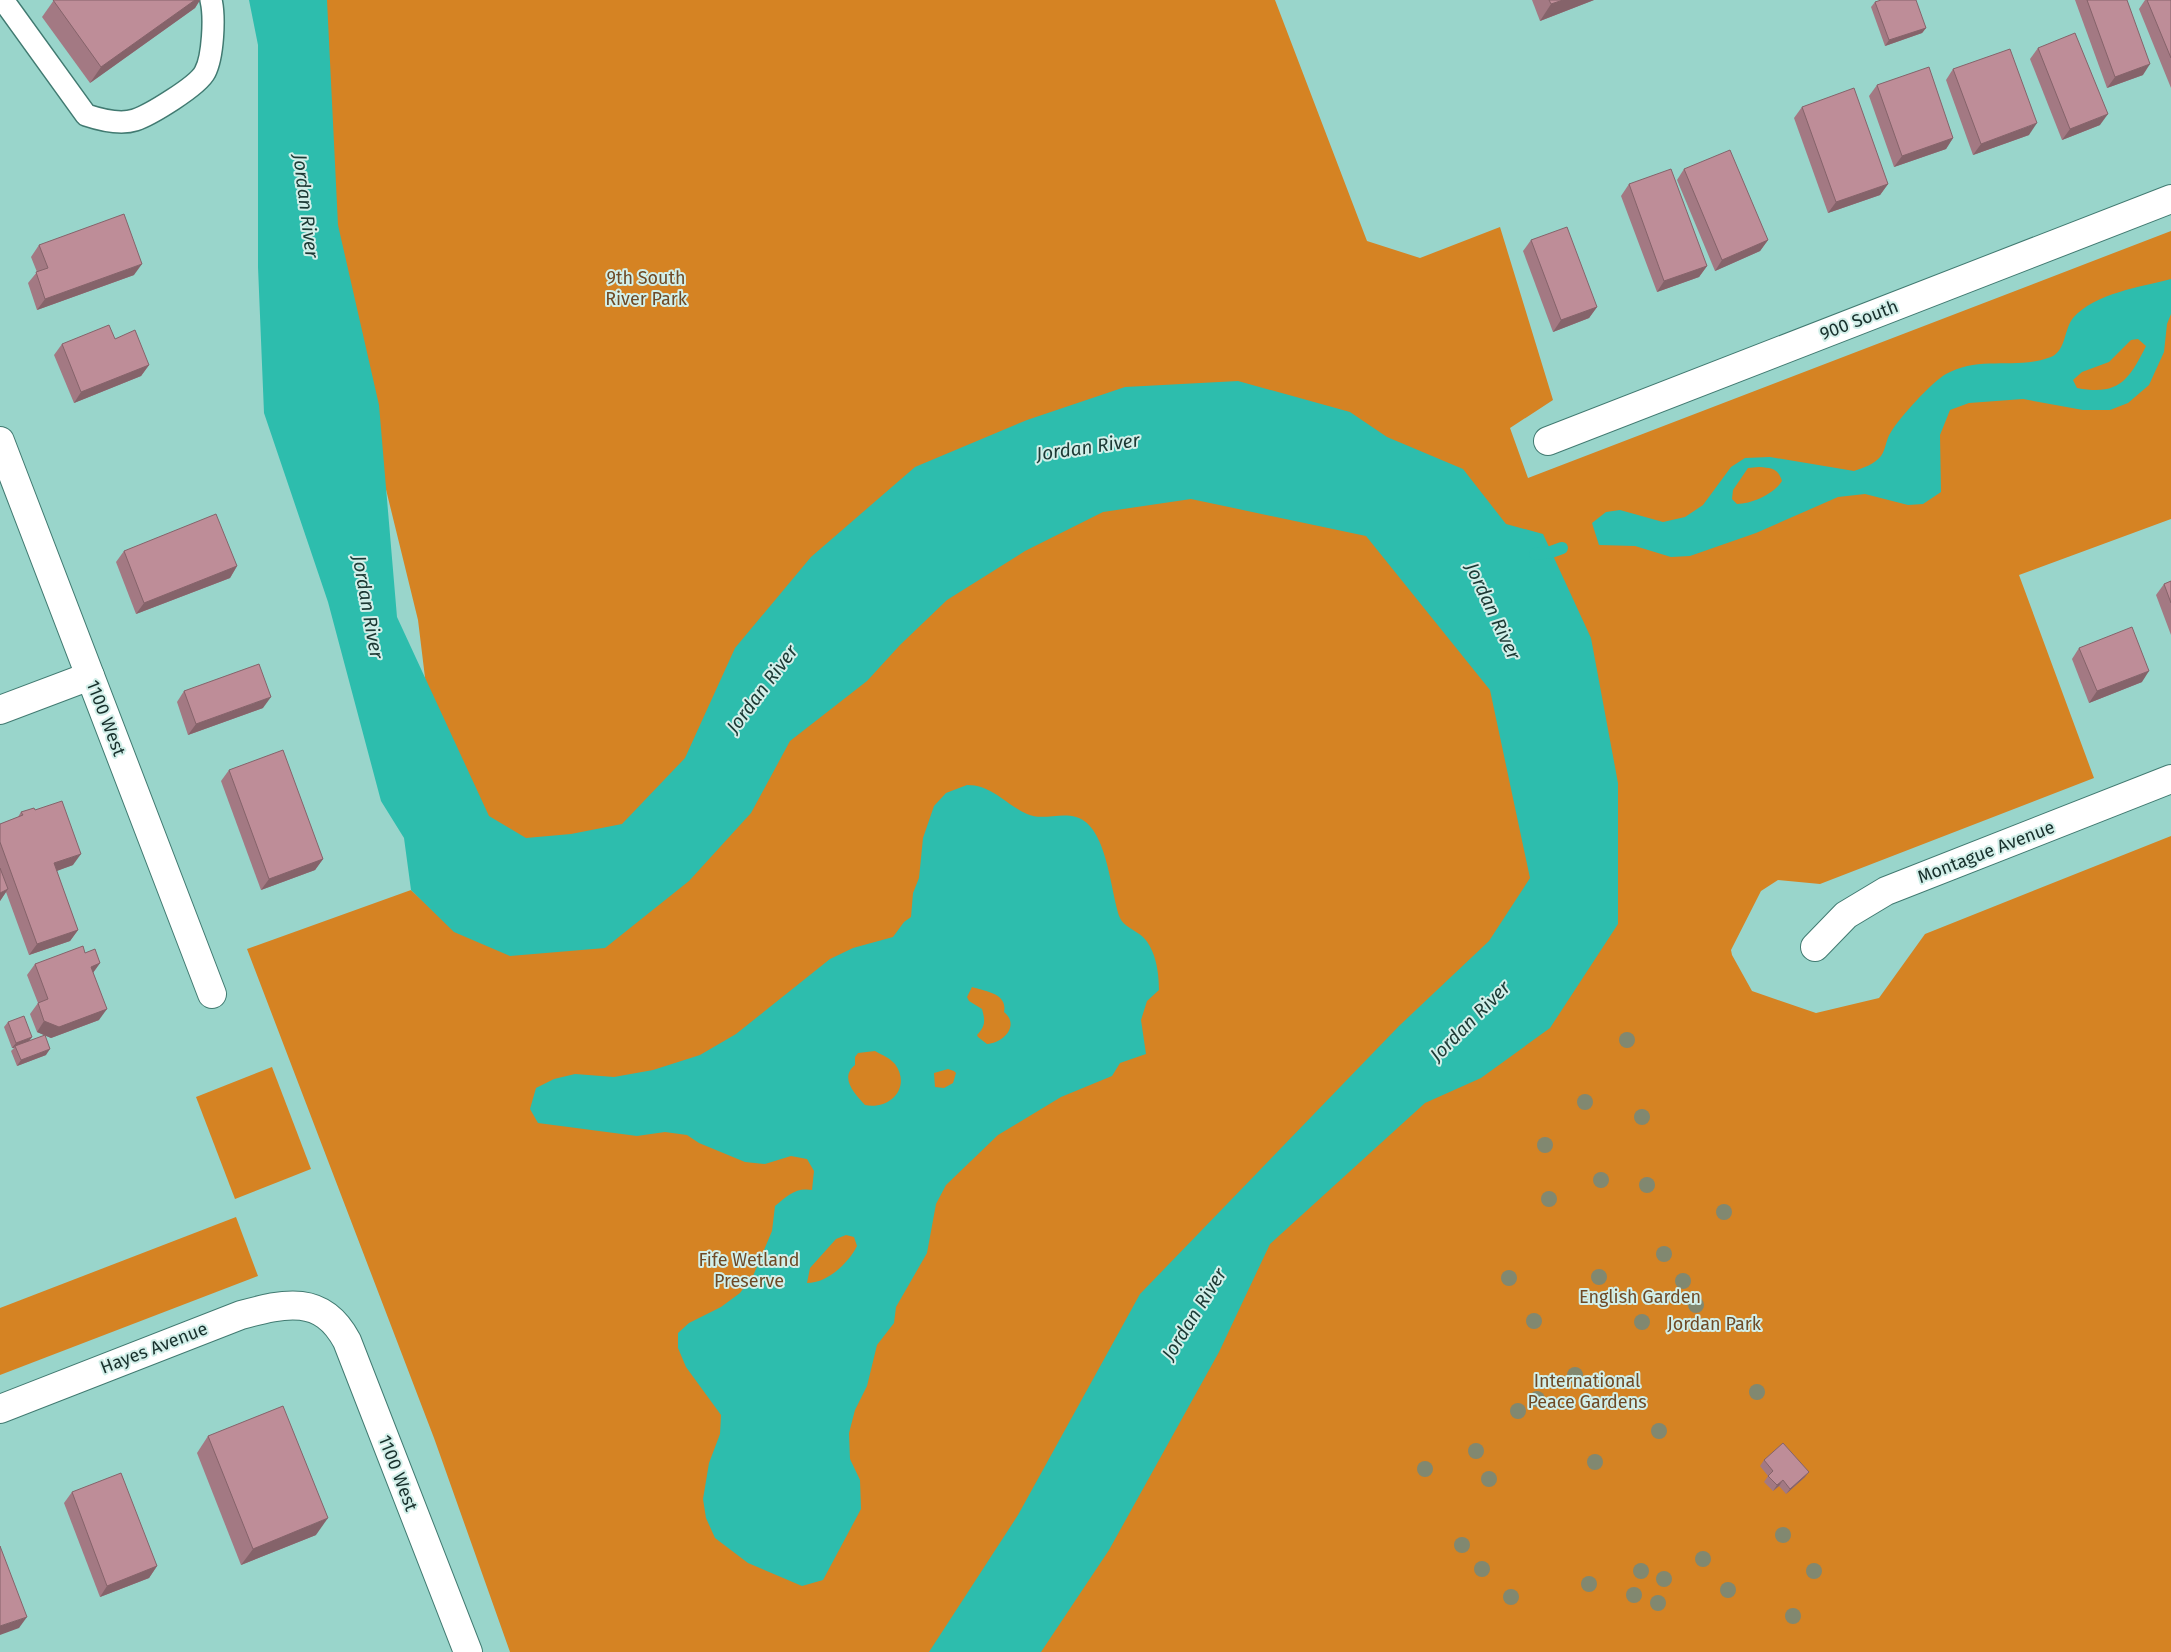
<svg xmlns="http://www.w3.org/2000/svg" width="2171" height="1652" font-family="'Fira Sans',sans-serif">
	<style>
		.green { fill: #d58323 }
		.water { fill: #2dbdad; fill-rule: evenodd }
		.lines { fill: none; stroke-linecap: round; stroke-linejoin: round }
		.stream { stroke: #2dbdad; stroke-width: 12 }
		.service-casing { stroke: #417a71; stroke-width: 24 }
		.minor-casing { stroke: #417a71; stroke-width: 30 }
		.service { stroke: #fff; stroke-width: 21 }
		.minor { stroke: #fff; stroke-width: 28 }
		.tree { fill: #818870 }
		.wall { fill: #a37983 }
		.shaded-wall { fill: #85636a }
		.building { fill: #be8d98; stroke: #85636a }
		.labels { text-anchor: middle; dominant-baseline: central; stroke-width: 4; stroke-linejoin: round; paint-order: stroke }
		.park-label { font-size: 18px; fill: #6e4925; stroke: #d2efe9 }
		.street-label { font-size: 18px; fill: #172f2b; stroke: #d2efe9 }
		.water-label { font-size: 19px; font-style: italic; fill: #1c3934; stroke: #d2efe9 }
	</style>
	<rect width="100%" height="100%" fill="#99d5cb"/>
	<g class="green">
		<path d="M266,0H1275L1367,241L1420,258L1500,227L1553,400L1510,428L1528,478L2171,231V519L2019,575L2094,778L1820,884L1778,880L1761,891L1731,950L1732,955L1752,991L1816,1013L1879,998L1925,934L2171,836V1652H510L434,1438L247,949L411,890L456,932L418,620Z"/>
		<path d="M272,1067L311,1169L235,1199L196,1097Z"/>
		<path d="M236,1217L258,1276L0,1375V1308Z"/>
	</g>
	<g class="water">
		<path d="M249,0H327L338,225L379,405L397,617L489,816L526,838L571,834L622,824L685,758L735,648L811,557L915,467L1027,420L1125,387L1238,381L1350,412L1387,437L1463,469L1506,524L1543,534L1591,638L1618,783V924L1550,1028L1481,1078L1425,1103L1270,1244L1219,1352L1109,1550L1041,1652H929L1018,1515L1140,1294L1399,1026L1489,941L1530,878L1490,690L1366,536L1191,499L1103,512L1025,551L947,600L900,645L867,681L790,741L751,813L689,881L605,948L510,956L454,932L411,890L404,838L381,801L328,602L264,413L258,267V45Z"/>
		<path d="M2171,279V314L2167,324L2164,352L2149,385L2128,403L2110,410H2083L2023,399L1969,403L1950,410L1940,435L1941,492L1923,504L1908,505L1865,494L1838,497L1756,533L1690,556L1671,557L1635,546L1599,545L1592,523L1606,512L1620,510L1663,522L1685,517L1703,505L1731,467L1745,458L1770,457L1854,471C1863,468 1875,464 1881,456C1886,449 1886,439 1891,432C1900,417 1932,382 1946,374C1979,355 2017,370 2051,357C2066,351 2064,329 2073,318C2095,293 2141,287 2171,279ZM2138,339L2146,346C2129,380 2119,396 2077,388L2073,380L2082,372L2109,362L2131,340ZM1759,467C1771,468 1778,468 1782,481C1774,494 1752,504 1737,504L1732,499L1733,490L1748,468Z"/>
		<path d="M967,785C992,785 1005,804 1027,814C1042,821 1060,812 1076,817C1108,826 1110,892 1120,918C1123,926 1137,931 1143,937C1156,950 1159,973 1159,990L1147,1001L1141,1020L1146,1054L1120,1063L1112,1076L1061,1097L998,1135L946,1185L936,1204L927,1253L896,1307L894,1323L877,1345L867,1386L855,1410L849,1433L850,1459L860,1480L861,1509L823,1580L802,1586L748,1563L715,1538L706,1518L703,1499L709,1463L720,1434L721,1415L686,1367L678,1348V1333L689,1323L721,1307L740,1293L753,1276L772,1231L775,1206C787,1196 796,1187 812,1190L814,1171L807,1159L791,1156L765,1164L745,1162L699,1143L687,1135L665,1132L637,1136L538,1123L530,1109L536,1088L554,1079L575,1074L614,1077L653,1070L700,1055L736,1034L830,959L853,948L893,937L904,922L911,917L913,893L919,878L923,838L934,806L946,793ZM972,987C984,991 1008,993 1004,1012C1020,1025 1004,1043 987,1044L978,1037L977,1035C986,1026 985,1020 982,1009L969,1001L967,997ZM875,1051C882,1055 890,1058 895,1064C912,1088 889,1110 865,1105C855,1094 839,1078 855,1065V1057L858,1053ZM948,1069L954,1071L956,1073L953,1083L944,1088L935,1087L934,1073ZM846,1235L854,1237L857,1246C848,1264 827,1283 807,1283L810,1268L836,1239Z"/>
	</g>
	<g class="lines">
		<path class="stream" d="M1535,554L1551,552L1562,548"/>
		<g class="service-casing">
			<path id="service" d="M3,0L86,115C101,120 120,125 135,120C150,115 198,86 205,72C213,57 215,17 211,0"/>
		</g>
		<g class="minor-casing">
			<g id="minor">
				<path d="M0,441L212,994"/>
				<path d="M1548,441L2171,199"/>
				<path d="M0,710L90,676"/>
				<path d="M1815,947L1846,915L1886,891L2171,779"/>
				<path d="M0,1409L241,1315C285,1303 322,1294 347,1341L468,1652"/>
			</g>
		</g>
		<use href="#service" class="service"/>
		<use href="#minor" class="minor"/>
	</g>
	<g class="tree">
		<circle cx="1627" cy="1040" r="8"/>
		<circle cx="1585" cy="1102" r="8"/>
		<circle cx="1642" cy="1117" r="8"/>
		<circle cx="1545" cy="1145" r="8"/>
		<circle cx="1601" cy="1180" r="8"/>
		<circle cx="1647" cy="1185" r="8"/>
		<circle cx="1549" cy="1199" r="8"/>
		<circle cx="1724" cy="1212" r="8"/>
		<circle cx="1664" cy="1254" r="8"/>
		<circle cx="1599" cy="1277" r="8"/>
		<circle cx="1509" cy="1278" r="8"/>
		<circle cx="1683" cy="1281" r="8"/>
		<circle cx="1696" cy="1305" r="8"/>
		<circle cx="1534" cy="1321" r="8"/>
		<circle cx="1642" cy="1322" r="8"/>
		<circle cx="1575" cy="1375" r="8"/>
		<circle cx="1757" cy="1392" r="8"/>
		<circle cx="1537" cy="1399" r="8"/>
		<circle cx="1518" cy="1411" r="8"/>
		<circle cx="1659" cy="1431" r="8"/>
		<circle cx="1476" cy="1451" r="8"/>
		<circle cx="1595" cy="1462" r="8"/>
		<circle cx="1425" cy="1469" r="8"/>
		<circle cx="1489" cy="1479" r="8"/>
		<circle cx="1783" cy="1535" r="8"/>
		<circle cx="1462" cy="1545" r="8"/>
		<circle cx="1703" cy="1559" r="8"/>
		<circle cx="1482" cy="1569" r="8"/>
		<circle cx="1641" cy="1571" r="8"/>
		<circle cx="1814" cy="1571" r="8"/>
		<circle cx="1664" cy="1579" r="8"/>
		<circle cx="1589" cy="1584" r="8"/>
		<circle cx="1728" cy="1590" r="8"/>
		<circle cx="1634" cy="1595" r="8"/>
		<circle cx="1511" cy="1597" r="8"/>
		<circle cx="1658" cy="1603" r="8"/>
		<circle cx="1793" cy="1616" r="8"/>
	</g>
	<g class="wall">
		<path d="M54,0H200L195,8L90,83L42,17Z"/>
		<path d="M1532,0H1594L1540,21Z"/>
		<path d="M2075,0H2127L2143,75L2107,88Z"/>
		<path d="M2145,0H2171V88L2139,9Z"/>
		<path d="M1875,2L1926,28L1922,33L1885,46L1871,7Z"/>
		<path d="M2038,48L2100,125L2062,140L2030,59Z"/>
		<path d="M1953,69L2029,135L1973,155L1946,80Z"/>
		<path d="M1877,85L1953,138L1946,149L1894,167L1869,96Z"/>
		<path d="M1802,107L1888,184L1880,195L1828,213L1794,118Z"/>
		<path d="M1684,169L1768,240L1760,251L1715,271L1677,180Z"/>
		<path d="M1629,184L1707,266L1699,277L1657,292L1621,196Z"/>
		<path d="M1531,240L1597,307L1589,318L1553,332L1523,251Z"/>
		<path d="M39,245L134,275L37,310L28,283L37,272L31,257Z"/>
		<path d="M115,339L149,365L141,376L74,403L54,355L62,344Z"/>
		<path d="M124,551L237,566L230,578L136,614L116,562Z"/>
		<path d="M2171,581V635L2156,595L2164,584Z"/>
		<path d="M2079,648L2142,682L2089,703L2072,659Z"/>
		<path d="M184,691L263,708L188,735L177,702Z"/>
		<path d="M229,770L323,859L315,870L261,890L221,781Z"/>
		<path d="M35,810L73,865L56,871L78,930L70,941L29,955L6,892L0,901V824L18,817L21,812Z"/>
		<path d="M85,953L100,963L93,973L99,1020L51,1038L37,1032L30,1014L38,1003L27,975L35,964Z"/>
		<path d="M8,1022L32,1037L29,1041L46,1055L17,1066L11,1051L14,1048H12L4,1027Z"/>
		<path d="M208,1436L316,1535L241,1565L197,1453Z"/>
		<path d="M1764,1460L1805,1477L1786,1494L1779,1486L1773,1491L1764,1482L1768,1476L1760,1466Z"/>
		<path d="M72,1492L157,1566L149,1578L100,1597L64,1503Z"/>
	</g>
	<g class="shaded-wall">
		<path d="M195,0H200L195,8L90,83L101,67Z"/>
		<path d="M1563,0H1594L1540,21L1551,4Z"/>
		<path d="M1926,28L1922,33L1885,46L1889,40Z"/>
		<path d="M2150,64L2143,75L2107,88L2115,77Z"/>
		<path d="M2108,114L2100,125L2062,140L2070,129Z"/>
		<path d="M2037,123L2029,135L1973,155L1981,144Z"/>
		<path d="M1953,138L1946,149L1894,167L1902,156Z"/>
		<path d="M1888,184L1880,195L1828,213L1836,202Z"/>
		<path d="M1768,240L1760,251L1715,271L1722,260Z"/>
		<path d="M142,264L134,275L37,310L45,299Z"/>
		<path d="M1707,266L1699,277L1657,292L1664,281Z"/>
		<path d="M1597,307L1589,318L1553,332L1561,320Z"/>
		<path d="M149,365L141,376L74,403L81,392Z"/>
		<path d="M237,566L230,578L136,614L144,603Z"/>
		<path d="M2149,671L2142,682L2089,703L2097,691Z"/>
		<path d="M271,697L263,708L188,735L196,724Z"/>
		<path d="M81,854L73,865L46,875L54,863Z"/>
		<path d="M323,859L315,870L261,890L269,879Z"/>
		<path d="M8,889L0,901V893Z"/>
		<path d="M78,930L70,941L29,955L37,944Z"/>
		<path d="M100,963L92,974L91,967Z"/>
		<path d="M107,1009L99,1020L51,1038L37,1032L44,1021Z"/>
		<path d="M32,1037L28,1042L15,1046L14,1048H12L16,1043Z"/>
		<path d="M50,1049L46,1055L17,1066L21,1060Z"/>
		<path d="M1809,1472L1805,1477L1786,1494L1790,1489Z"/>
		<path d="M1783,1480L1779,1486L1773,1491L1777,1485Z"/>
		<path d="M328,1518L316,1535L241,1565L253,1549Z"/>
		<path d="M157,1566L149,1578L100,1597L107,1586Z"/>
		<path d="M27,1617L19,1628L0,1635V1626Z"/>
	</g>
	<g class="building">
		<path d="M53,0H195L101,67Z"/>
		<path d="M1549,0H1563L1551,4Z"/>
		<path d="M1881,0H1916L1926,28L1889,40L1875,2Z"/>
		<path d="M2087,0H2127L2150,64L2115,77Z"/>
		<path d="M2147,0H2171V58Z"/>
		<path d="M2075,33L2108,114L2070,129L2038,48Z"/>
		<path d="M2010,49L2037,123L1981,144L1953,69Z"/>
		<path d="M1929,67L1953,138L1902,156L1877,85Z"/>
		<path d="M1854,88L1888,184L1836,202L1802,107Z"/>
		<path d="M1730,150L1768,240L1722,260L1684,169Z"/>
		<path d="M1671,169L1707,266L1664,281L1629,184Z"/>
		<path d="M124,214L142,264L45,299L36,272L48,268L39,245Z"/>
		<path d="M1567,227L1597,307L1561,320L1531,240Z"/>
		<path d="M109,325L115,339L135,330L149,365L81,392L62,344Z"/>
		<path d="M216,514L237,566L144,603L124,551Z"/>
		<path d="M2171,581V603L2164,584Z"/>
		<path d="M2132,627L2149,671L2097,691L2079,648Z"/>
		<path d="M259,664L271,697L196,724L184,691Z"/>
		<path d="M283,750L323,859L269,879L229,770Z"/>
		<path d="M62,801L81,854L54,863L78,930L37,944L0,842V824L23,815L21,812L34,808L35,810Z"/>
		<path d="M0,868L8,889L0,893Z"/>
		<path d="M83,946L85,953L95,949L100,963L91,967L107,1009L59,1027L44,1021L38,1003L48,999L35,964Z"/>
		<path d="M24,1016L32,1037L16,1043L8,1022Z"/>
		<path d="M45,1035L50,1049L21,1060L15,1046Z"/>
		<path d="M283,1406L328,1518L253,1549L208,1436Z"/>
		<path d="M1783,1443L1809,1472L1790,1489L1783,1480L1777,1485L1768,1476L1773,1471L1764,1460Z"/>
		<path d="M121,1473L157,1566L107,1586L72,1492Z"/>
		<path d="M0,1546L27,1617L0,1626Z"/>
	</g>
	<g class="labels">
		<g class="park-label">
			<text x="646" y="278">9th South<tspan x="646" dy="21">River Park</tspan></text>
			<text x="749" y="1260">Fife Wetland<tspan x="749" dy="21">Preserve</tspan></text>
			<text x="1640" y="1297">English Garden</text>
			<text x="1714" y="1324">Jordan Park</text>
			<text x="1587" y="1381">International<tspan x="1587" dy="21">Peace Gardens</tspan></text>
		</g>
		<g class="street-label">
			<text transform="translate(1859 320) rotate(-21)">900 South</text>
			<text transform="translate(106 718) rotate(69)">1100 West</text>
			<text transform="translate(1986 852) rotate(-21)">Montague Avenue</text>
			<text transform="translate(154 1348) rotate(-21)">Hayes Avenue</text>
			<text transform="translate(398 1473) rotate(69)">1100 West</text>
		</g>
		<g class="water-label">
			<text transform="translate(306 206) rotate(83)">Jordan River</text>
			<text transform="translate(1088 447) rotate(-8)">Jordan River</text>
			<text transform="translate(368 607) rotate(80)">Jordan River</text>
			<text transform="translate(1493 611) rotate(65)">Jordan River</text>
			<text transform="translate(762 689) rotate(-53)">Jordan River</text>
			<text transform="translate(1470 1021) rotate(-45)">Jordan River</text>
			<text transform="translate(1194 1314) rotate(-58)">Jordan River</text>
		</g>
	</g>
</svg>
